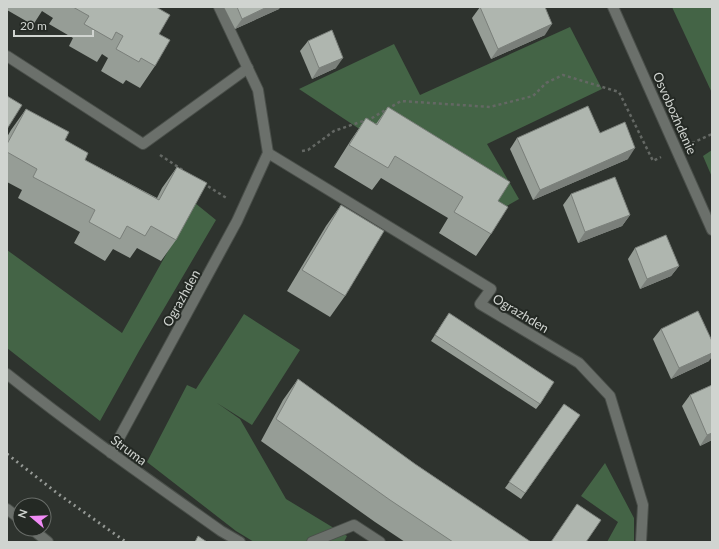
<svg xmlns="http://www.w3.org/2000/svg" width="719" height="549" font-family="Lato,sans-serif">
	<style>
		.green { fill: #446446 }
		.lines { fill: none; stroke-linecap: round; stroke-linejoin: round }
		.service-casing { stroke: #4a4f4a; stroke-width: 12 }
		.minor-casing { stroke: #4a4f4a; stroke-width: 12 }
		.tertiary-casing { stroke: #4a4f4a; stroke-width: 12 }
		.path { stroke: #646864; stroke-width: 2.5; stroke-dasharray: 3 3; stroke-linecap: butt }
		.service { stroke: #6b706b; stroke-width: 10 }
		.minor { stroke: #6b706b; stroke-width: 10 }
		.tertiary { stroke: #6b706b; stroke-width: 10 }
		.rail { stroke: #959995; stroke-width: 3; stroke-dasharray: 2 4; stroke-linecap: butt }
		.wall { fill: #969d96 }
		.shaded-wall { fill: #7a7f7a }
		.building { fill: #afb6af; stroke: #7a7f7a }
		.labels { text-anchor: middle; dominant-baseline: central; stroke-width: 4; stroke-linejoin: round; paint-order: stroke }
		.street-label { font-size: 13px; fill: #d0d4d0; stroke: #242924 }
	</style>
	<rect width="100%" height="100%" fill="#2e332e"/>
	<g class="green">
		<path d="M672,7H712V93Z"/>
		<path d="M570,27L602,89L487,144L519,199L505,207L364,132L299,89L394,44L420,95Z"/>
		<path d="M712,150V177L703,156Z"/>
		<path d="M195,203L216,220L139,351L100,421L7,348V250L122,333Z"/>
		<path d="M244,314L300,350L252,425L217,403L240,419L286,499L347,536L344,542H254L236,531L147,462L187,385L196,389Z"/>
		<path d="M605,463L634,518V542H607L618,522L581,496Z"/>
	</g>
	<g class="lines">
		<g class="service-casing">
			<g id="service">
				<path d="M7,56L143,144L248,68"/>
				<path d="M312,542L354,525L380,542"/>
			</g>
		</g>
		<g class="minor-casing">
			<g id="minor">
				<path d="M268,153L491,289L480,304L579,363L610,396L643,505L641,542"/>
				<path d="M7,374C76,429 149,480 221,531L240,542"/>
				<path d="M111,453L237,221L268,153L258,90L219,7"/>
				<path d="M7,509L20,519"/>
				<path d="M32,529L48,542"/>
			</g>
		</g>
		<g class="tertiary-casing">
			<path id="tertiary" d="M613,7L712,230"/>
		</g>
		<g class="path">
			<path d="M692,143L712,134"/>
			<path d="M302,151L308,150L334,131L372,118L401,101L490,107L533,96L546,83L563,75L619,92L653,161L661,157"/>
			<path d="M160,155L184,171"/>
			<path d="M203,183L228,199"/>
		</g>
		<use href="#service" class="service"/>
		<use href="#minor" class="minor"/>
		<use href="#tertiary" class="tertiary"/>
		<path class="rail" d="M7,454L57,493L126,542"/>
	</g>
	<g class="wall">
		<path d="M7,7H156L159,34L155,66L140,88L126,80L123,84L101,71L108,58L102,54L97,62L69,46L73,38L49,24L53,18L42,11L33,25L7,10Z"/>
		<path d="M224,7H280L279,9L235,29Z"/>
		<path d="M480,7L545,35L491,59L472,18Z"/>
		<path d="M308,41L336,68L312,79L300,51Z"/>
		<path d="M388,107L498,201L491,234L476,256L439,233L448,218L381,178L372,190L334,167L351,140L366,118L376,124Z"/>
		<path d="M26,109L65,140L85,160L157,198L162,188L177,167L176,240L161,261L137,248L130,258L113,249L105,261L74,243L80,232L18,198L22,190L7,182V137L11,130Z"/>
		<path d="M600,133L628,159L533,200L510,149L517,138Z"/>
		<path d="M571,194L630,215L622,226L578,243L563,205Z"/>
		<path d="M341,205L345,296L330,317L287,291L326,226Z"/>
		<path d="M635,248L679,266L671,276L640,289L628,259Z"/>
		<path d="M445,319L540,404L536,409L431,341Z"/>
		<path d="M661,329L709,361L671,379L653,339Z"/>
		<path d="M298,379L415,464L531,542H405L375,522L261,441L283,400Z"/>
		<path d="M712,385V440L700,446L682,406L690,395Z"/>
		<path d="M564,404L580,415L521,499L505,488Z"/>
	</g>
	<g class="shaded-wall">
		<path d="M267,7H280L279,9L235,29L242,19Z"/>
		<path d="M552,24L545,35L491,59L498,49Z"/>
		<path d="M343,58L336,68L312,79L319,68Z"/>
		<path d="M635,148L628,159L533,200L540,190Z"/>
		<path d="M630,215L622,226L578,243L585,232Z"/>
		<path d="M679,266L671,276L640,289L647,279Z"/>
		<path d="M712,353V357L709,361L671,379L679,368Z"/>
		<path d="M712,433V440L700,446L707,435Z"/>
	</g>
	<g class="building">
		<path d="M73,7H156L170,15L159,34L170,40L155,66L141,58L139,62L116,49L123,36L116,32L112,40L84,24L89,16Z"/>
		<path d="M237,7H267L242,19Z"/>
		<path d="M480,7H545L552,24L498,49Z"/>
		<path d="M332,30L343,58L319,68L308,41Z"/>
		<path d="M7,96L22,105L7,129Z"/>
		<path d="M588,106L600,133L625,122L635,148L540,190L517,138Z"/>
		<path d="M388,107L510,182L498,201L508,207L491,234L454,212L463,197L395,156L388,168L349,145L366,118L377,125Z"/>
		<path d="M26,109L69,132L65,140L88,153L85,160L159,200L177,167L207,183L176,240L151,226L145,236L127,226L120,239L89,222L95,210L33,177L37,169L7,152V144Z"/>
		<path d="M615,177L630,215L585,232L571,194Z"/>
		<path d="M341,205L384,231L345,296L302,270Z"/>
		<path d="M666,235L679,266L647,279L635,248Z"/>
		<path d="M698,311L712,341V353L679,368L661,329Z"/>
		<path d="M449,313L554,382L540,404L435,335Z"/>
		<path d="M298,379L415,464L531,542H453L390,500L276,419Z"/>
		<path d="M712,385V433L707,435L690,395Z"/>
		<path d="M564,404L580,415L525,493L509,482Z"/>
		<path d="M577,504L601,520L586,542H551Z"/>
		<path d="M198,536L207,542H195Z"/>
	</g>
	<g class="labels">
		<g class="street-label">
			<text transform="translate(675 113) rotate(66)">Osvobozhdenie</text>
			<text transform="translate(181 298) rotate(-61)">Ograzhden</text>
			<text transform="translate(521 313) rotate(31)">Ograzhden</text>
			<text transform="translate(129 450) rotate(36)">Struma</text>
		</g>
	</g>
	<rect width="719" height="549" fill="none" stroke="#d0d4d0" stroke-width="16"/>
	<g transform="translate(32 517) rotate(289)"><circle r="19" fill="#242924" stroke="#696d69"/>
	<path d="M0-3L7 15L0 10L-7 15Z" fill="#f08bf5"/>
	<text y="-6" font-size="11" font-weight="bold" text-anchor="middle" fill="#d0d4d0">N</text>
	</g>
	<path d="M14 30v6h79v-6" fill="none" stroke="#d0d4d0" stroke-width="2"/>
	<text x="20" y="30" font-size="12" fill="#d0d4d0" stroke="#242924" stroke-width="3" paint-order="stroke">20 m</text>
</svg>
